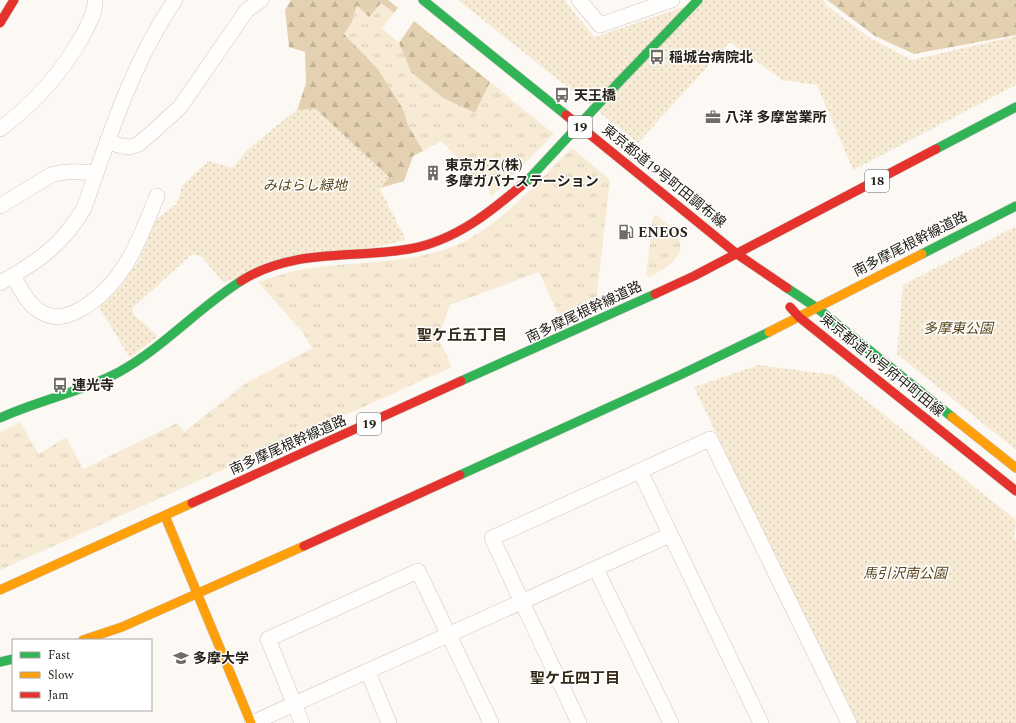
<svg xmlns="http://www.w3.org/2000/svg" width="1016" height="723" font-family="Spectral,'Noto Sans JP',serif">
	<style>
		.grass { fill: url(#grass-tufts) }
		.forest { fill: url(#forest-firs) }
		.park { fill: url(#park-dots) }
		.lines { fill: none; stroke-linecap: round; stroke-linejoin: round }
		.street-casing { stroke: #cbc8c1; stroke-width: 16 }
		.fast-casing { stroke: #cbc8c1; stroke-width: 10 }
		.slow-casing { stroke: #cbc8c1; stroke-width: 10 }
		.jam-casing { stroke: #cbc8c1; stroke-width: 10 }
		.street { stroke: #fffefd; stroke-width: 15 }
		.fast { stroke: #30b455; stroke-width: 9 }
		.slow { stroke: #ff9f0a; stroke-width: 9 }
		.jam { stroke: #e5322d; stroke-width: 9 }
		.fast-bridge-casing { stroke: #cbc8c1; stroke-width: 10; stroke-linecap: butt }
		.fast-bridge { stroke: #30b455; stroke-width: 9 }
		.labels { text-anchor: middle; dominant-baseline: central; stroke-width: 3; stroke-linejoin: round; paint-order: stroke }
		.shield { fill: #fff; stroke: #66645e; stroke-width: 1 }
		.shield-label { font-size: 13px; font-weight: bold; fill: #252119 }
		.poi-label { font-size: 14px; font-weight: bold; fill: #252119; stroke: #fff; text-anchor: start }
		.street-label { font-size: 14px; fill: #252119; stroke: #fff }
		.park-label { font-size: 14px; font-style: italic; fill: #5a451a; stroke: #fff }
		.neighbourhood-label { font-size: 15px; font-weight: bold; fill: #352b1a; stroke: #fff }
	</style>
	<defs>
		<pattern id="grass-tufts" width="24" height="20" patternUnits="userSpaceOnUse"><rect width="24" height="20" fill="#f7ebd5"/><path d="M3 7l-1-3M5 7V3M7 7l1-3M15 17l-1-3M17 17v-4M19 17l1-3" fill="none" stroke="#d4c9b6"/></pattern>
		<pattern id="forest-firs" width="22" height="20" patternUnits="userSpaceOnUse"><rect width="22" height="20" fill="#e4d1b1"/><path d="M5 1l3.5 6h-7zM16 11l3.5 6h-7z" fill="#c3b398"/></pattern>
		<pattern id="park-dots" width="8" height="8" patternUnits="userSpaceOnUse"><rect width="8" height="8" fill="#f7ebd5"/><path d="M2 2h.1M6 6h.1" fill="none" stroke="#d4c9b6" stroke-width="1.8" stroke-linecap="round"/></pattern>
	</defs>
	<rect width="100%" height="100%" fill="#fcf9f4"/>
	<g class="grass">
		<path d="M381,3L394,13L382,28L399,43L411,72L443,98L475,113L490,82L554,134L491,197L488,187L460,166V160L441,141L423,151L408,125L403,109L378,69L344,34L352,22L357,5Z"/>
		<path d="M572,148L610,180L596,302L560,318L539,272L450,305L438,338L452,367L0,570V432L20,422L39,454L66,437L83,469L177,423L184,432L245,384L312,348L303,333L258,282C275,277 293,270 311,268C361,261 425,264 469,239C509,216 539,180 572,148Z"/>
		<path d="M656,215C661,220 669,224 673,229C693,253 668,268 649,277L646,276L653,217Z"/>
	</g>
	<g class="forest">
		<path d="M291,0H388L398,8L394,13L381,3L369,17L357,5L352,22L344,34L378,69L403,109L408,125L423,151L413,156L404,181L380,188L289,135L306,83L305,52L289,47L285,10Z"/>
		<path d="M827,0H1016V35L914,54L875,36Z"/>
		<path d="M414,21L490,82L475,113L443,98L411,72L399,43Z"/>
	</g>
	<g class="park">
		<path d="M458,0H564L594,37L705,0H824L826,5L870,38L912,60L1016,36V85L853,170L817,85L782,80L730,42L638,143Z"/>
		<path d="M316,109L389,177L380,189L406,240L223,282L201,256L192,254L133,308V314L158,336L130,358L99,307L120,287L138,262L156,220L177,203L182,186L208,161L233,168L245,152L296,110Z"/>
		<path d="M1016,226V450L897,354L903,285Z"/>
		<path d="M759,365L834,375L1016,520L1014,538L1016,541V723H854L694,387Z"/>
	</g>
	<g class="lines">
		<g class="street-casing">
			<g id="street">
				<path d="M579,0L600,25L672,0"/>
				<path d="M0,129C35,103 62,73 83,35C88,25 96,12 95,0"/>
				<path d="M107,141L121,146L130,147L139,144L156,129L180,107L247,10L261,0"/>
				<path d="M0,206L51,175C67,170 81,172 96,173"/>
				<path d="M13,276C20,287 26,302 38,310C54,321 67,317 83,308C124,283 140,239 157,196"/>
				<path d="M0,283C36,263 63,245 84,208C109,137 132,63 175,0"/>
				<path d="M640,471L761,723"/>
				<path d="M596,569L671,723"/>
				<path d="M368,672L389,723"/>
				<path d="M252,723L670,535"/>
				<path d="M302,723L268,639L418,571L491,723"/>
				<path d="M579,723L492,538L710,439L849,723"/>
			</g>
		</g>
		<g class="fast-casing">
			<g id="fast">
				<path d="M423,0L566,115"/>
				<path d="M619,82L698,0"/>
				<path d="M936,149L1016,107"/>
				<path d="M922,254L1016,206"/>
				<path d="M787,288L817,308L952,417"/>
				<path d="M461,381L655,294"/>
				<path d="M0,418C39,400 82,392 119,372C164,347 198,308 241,281"/>
				<path d="M460,475L680,375L769,332"/>
				<path d="M0,662L13,659"/>
			</g>
		</g>
		<g class="slow-casing">
			<g id="slow">
				<path d="M769,332L922,254"/>
				<path d="M952,417L1016,468"/>
				<path d="M165,516L251,723"/>
				<path d="M0,590L192,503"/>
				<path d="M83,640L122,627L304,546"/>
			</g>
		</g>
		<g class="jam-casing">
			<g id="jam">
				<path d="M0,23L14,0"/>
				<path d="M566,115L737,254L787,288"/>
				<path d="M241,281C293,248 351,259 409,249C456,241 493,210 528,180"/>
				<path d="M655,294L694,276L936,149"/>
				<path d="M790,307L799,317L1016,491"/>
				<path d="M192,503L461,381"/>
				<path d="M304,546L460,475"/>
			</g>
		</g>
		<use href="#street" class="street"/>
		<use href="#fast" class="fast"/>
		<use href="#slow" class="slow"/>
		<use href="#jam" class="jam"/>
		<g class="fast-bridge-casing">
			<path id="fast-bridge" d="M528,180L619,82"/>
		</g>
		<use href="#fast-bridge" class="fast-bridge"/>
	</g>
	<defs>
		<g id="bus-bare" transform="scale(1.2)"><path d="M-5-6H5V4H4V6H2V4H-2V6H-4V4H-5ZM-3.5-4V0h7V-4ZM-3.5 1.2v1.5H-2V1.2ZM2 1.2v1.5H3.5V1.2Z" fill="#706d66" stroke="#fff" stroke-width="2.5" paint-order="stroke"/></g>
		<g id="office-bare" transform="scale(1.2)"><path d="M-6-3h4V-5.5h4V-3h4V5H-6ZM-1-4.5V-3h2v-1.5ZM-6 0V1H6V0Z" fill="#706d66" stroke="#fff" stroke-width="2.5" paint-order="stroke"/></g>
		<g id="building-bare" transform="scale(1.2)"><path d="M-4-6H4V6H1V3H-1V6H-4ZM-2.5-4.3h1.7v1.8h-1.7ZM.8-4.3h1.7v1.8H.8ZM-2.5-1h1.7V.8h-1.7ZM.8-1h1.7V.8H.8Z" fill="#706d66" stroke="#fff" stroke-width="2.5" paint-order="stroke"/></g>
		<g id="fuel-bare" transform="scale(1.2)"><path d="M-5.5-6h7V0h2V4h1.3V-2.5L3-4.5l.8-.8L6-3V5H2.5V1h-1V6h-7ZM-4.2-4.7v3.2H.2V-4.7Z" fill="#706d66" stroke="#fff" stroke-width="2.5" paint-order="stroke"/></g>
		<g id="university-bare" transform="scale(1.2)"><path d="M0-5L7-2L0 1L-7-2ZM-4 1L0 2.5L4 1V4Q0 6-4 4Z" fill="#706d66" stroke="#fff" stroke-width="2.5" paint-order="stroke"/></g>
	</defs>
	<g fill-rule="evenodd">
		<use href="#bus-bare" x="657" y="57"/>
		<use href="#bus-bare" x="562" y="95"/>
		<use href="#office-bare" x="713" y="117"/>
		<use href="#building-bare" x="433" y="173"/>
		<use href="#fuel-bare" x="626" y="232"/>
		<use href="#bus-bare" x="60" y="385"/>
		<use href="#university-bare" x="181" y="658"/>
	</g>
	<g class="labels">
		<g class="shield">
			<rect x="568" y="116" width="24" height="22" rx="3"/>
			<rect x="865" y="170" width="24" height="22" rx="3"/>
			<rect x="357" y="413" width="24" height="22" rx="3"/>
		</g>
		<g class="shield-label">
			<text x="580" y="127">19</text>
			<text x="877" y="181">18</text>
			<text x="369" y="424">19</text>
		</g>
		<g class="poi-label">
			<text x="669" y="57">稲城台病院北</text>
			<text x="574" y="95">天王橋</text>
			<text x="725" y="117">八洋 多摩営業所</text>
			<text x="445" y="165">東京ガス(株)<tspan x="445" dy="16">多摩ガバナステーション</tspan></text>
			<text x="638" y="232">ENEOS</text>
			<text x="72" y="385">連光寺</text>
			<text x="193" y="658">多摩大学</text>
		</g>
		<g class="street-label">
			<text transform="translate(664 176) rotate(39)">東京都道19号町田調布線</text>
			<text transform="translate(910 244) rotate(-27)">南多摩尾根幹線道路</text>
			<text transform="translate(584 312) rotate(-25)">南多摩尾根幹線道路</text>
			<text transform="translate(882 365) rotate(39)">東京都道18号府中町田線</text>
			<text transform="translate(288 445) rotate(-24)">南多摩尾根幹線道路</text>
		</g>
		<g class="park-label">
			<text x="305" y="185">みはらし緑地</text>
			<text x="958" y="328">多摩東公園</text>
			<text x="905" y="573">馬引沢南公園</text>
		</g>
		<g class="neighbourhood-label">
			<text x="462" y="335">聖ケ丘五丁目</text>
			<text x="575" y="678">聖ケ丘四丁目</text>
		</g>
	</g>
	<rect x="12" y="639" width="140" height="72" fill="#ffffff" stroke="#a8a6a3"/>
	<rect x="20" y="652" width="20" height="6" fill="#30b455" stroke="#a8a6a3"/>
	<text x="48" y="659" font-size="12" fill="#252119">Fast</text>
	<rect x="20" y="672" width="20" height="6" fill="#ff9f0a" stroke="#a8a6a3"/>
	<text x="48" y="679" font-size="12" fill="#252119">Slow</text>
	<rect x="20" y="692" width="20" height="6" fill="#e5322d" stroke="#a8a6a3"/>
	<text x="48" y="699" font-size="12" fill="#252119">Jam</text>
</svg>
